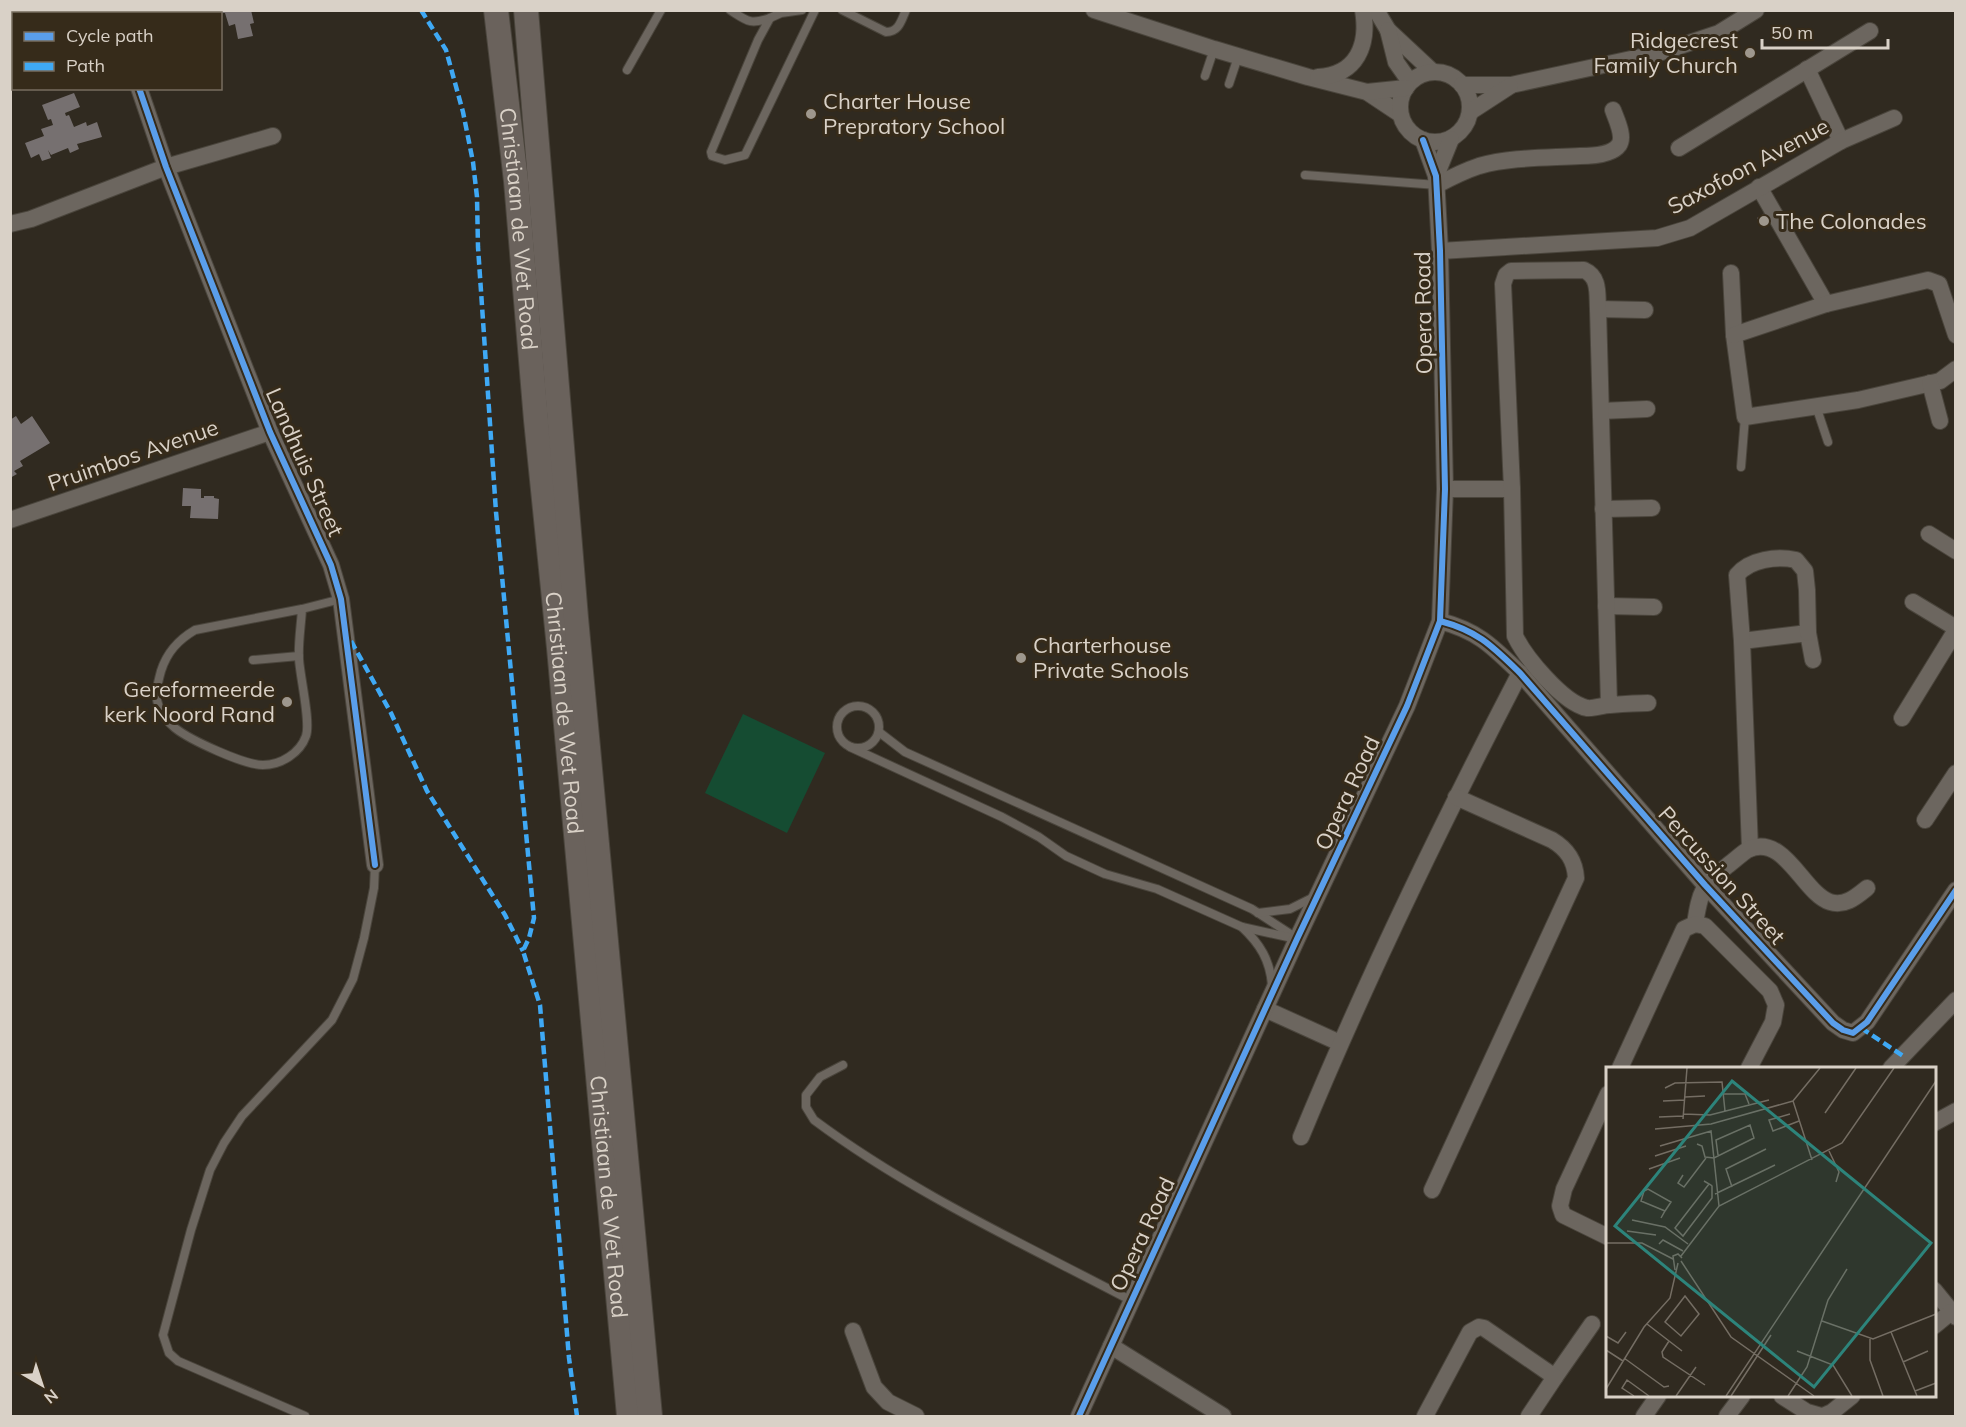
<svg xmlns="http://www.w3.org/2000/svg" width="1966" height="1427" font-family="Mulish,sans-serif">
	<style>
		.green { fill: #154c32 }
		.building { fill: #767070 }
		.lines { fill: none; stroke-linecap: round; stroke-linejoin: round }
		.lane-casing { stroke: #4a453c; stroke-width: 10 }
		.street-casing { stroke: #4a453c; stroke-width: 18 }
		.secondary-casing { stroke: #4a453c; stroke-width: 26 }
		.lane { stroke: #6c665f; stroke-width: 8 }
		.street { stroke: #6c665f; stroke-width: 16 }
		.secondary { stroke: #6a625c; stroke-width: 24 }
		.quiet { stroke: #3fa9f5; stroke-width: 4.5; stroke-dasharray: 9 4.5; stroke-linecap: butt }
		.cycleway-casing { stroke: #362b1a; stroke-width: 10 }
		.cycleway { stroke: #5a9eea; stroke-width: 6 }
		.poi-dot { fill: #9e978d; stroke: #362b1a; stroke-width: 2 }
		.labels { text-anchor: middle; dominant-baseline: central; stroke-width: 6; stroke-linejoin: round; paint-order: stroke }
		.poi-label { font-size: 22px; fill: #d9d1c7; stroke: #362b1a; text-anchor: start }
		.street-label { font-size: 22px; fill: #d9d1c7; stroke: #362b1a }
		.inset-road { fill: none; stroke: #746d63; stroke-width: 1.5 }
		.view { fill: #2d847b; fill-opacity: 0.15; stroke: #2d847b; stroke-width: 3 }
		.inset-edge { fill: none; stroke: #d9d1c7; stroke-width: 3 }
	</style>
	<rect width="100%" height="100%" fill="#302a20"/>
	<path class="green" d="M743,714L825,753L787,833L705,793Z"/>
	<g class="building">
		<path d="M165,10H251L254,23L250,24L253,36L238,39L235,24L229,26L225,13L166,14Z"/>
		<path d="M74,93L80,107L65,113L66,116L69,115L74,127L86,122L87,126L97,122L102,137L77,144L79,149L70,153L68,148L51,155L48,150L51,158L42,161L39,154L31,158L25,143L44,136L41,129L53,125L51,119L48,120L42,105Z"/>
		<path d="M1765,213L1771,223L1764,228L1757,218Z"/>
		<path d="M16,416L21,424L32,416L50,443L20,461L23,466L14,471L17,474L10,478V420Z"/>
		<path d="M183,488L201,489V498H204V496H214V498L219,499L218,519L190,518L191,506H182Z"/>
	</g>
	<g class="lines">
		<g class="lane-casing">
			<g id="lane">
				<path d="M730,10C747,21 750,25 770,18L758,40L711,152L712,156L725,160L745,155L815,10"/>
				<path d="M842,10L886,32C899,32 901,21 906,10"/>
				<path d="M770,18L781,13L802,10"/>
				<path d="M627,70L661,10"/>
				<path d="M1205,76L1214,49"/>
				<path d="M1229,84L1238,57"/>
				<path d="M1305,175L1437,185"/>
				<path d="M1816,406L1828,442"/>
				<path d="M1741,467L1745,417"/>
				<path d="M302,609C301,626 298,643 299,659C300,677 311,722 306,736C300,753 281,765 263,765C244,765 190,740 175,728C169,723 162,715 159,707C154,696 158,682 161,671C167,652 178,640 195,630L302,609L341,599"/>
				<path d="M253,660L299,656"/>
				<circle cx="858" cy="727" r="21"/>
				<path d="M879,732L905,752L1252,909L1292,935"/>
				<path d="M850,747L1002,817L1039,837L1066,856L1105,874L1157,889L1242,927L1297,939"/>
				<path d="M1258,913L1290,909L1314,897"/>
				<path d="M1242,927C1260,944 1270,960 1272,985"/>
				<path d="M843,1065L820,1077L806,1095V1107L814,1120C912,1193 1024,1244 1132,1301"/>
				<path d="M305,1416L178,1361L169,1353L163,1335L191,1230L210,1170L224,1143L242,1116L332,1020L353,979L364,938L374,888L375,865"/>
			</g>
		</g>
		<g class="street-casing">
			<g id="street">
				<path d="M126,10L127,14"/>
				<path d="M1094,10L1214,49L1308,77L1367,92L1400,114"/>
				<path d="M1376,10L1388,30L1433,72"/>
				<path d="M1388,30L1396,62L1410,82"/>
				<path d="M1807,69L1841,141"/>
				<circle cx="1435" cy="107" r="35"/>
				<path d="M1318,77C1357,75 1369,45 1363,10"/>
				<path d="M1462,85H1511L1659,53L1719,33L1756,10"/>
				<path d="M139,88L166,167L270,432L331,565L341,599L375,865"/>
				<path d="M1367,92L1406,88"/>
				<path d="M1470,112L1510,86"/>
				<path d="M1679,148L1870,31"/>
				<path d="M1436,176L1451,139"/>
				<path d="M1437,185C1450,178 1464,171 1479,166C1511,157 1547,158 1580,156C1591,156 1612,155 1619,145C1625,136 1616,119 1613,110"/>
				<path d="M1759,187L1826,304"/>
				<path d="M10,224L31,219L166,167L273,136"/>
				<path d="M1440,251L1657,238L1690,228L1841,141L1894,118"/>
				<path d="M1731,273L1734,335L1745,417L1858,400L1940,381L1956,369"/>
				<path d="M1598,309L1645,310"/>
				<path d="M1734,335L1826,304L1928,280L1939,284L1956,335"/>
				<path d="M1930,383L1940,421"/>
				<path d="M1601,411L1647,409"/>
				<path d="M1445,489H1512"/>
				<path d="M1603,509L1652,508"/>
				<path d="M10,520L270,432"/>
				<path d="M1929,534L1956,551"/>
				<path d="M1913,602L1956,628"/>
				<path d="M1606,606L1654,607"/>
				<path d="M1440,621C1478,631 1492,646 1520,673L1705,885L1833,1023L1843,1030L1853,1033L1867,1022L1956,890"/>
				<path d="M1742,641L1808,633L1813,660"/>
				<path d="M1609,705L1598,309C1597,294 1600,277 1584,270L1511,271L1506,275L1503,284L1512,489L1515,636C1525,657 1563,703 1587,708C1594,709 1603,705 1610,705C1623,704 1636,703 1648,703"/>
				<path d="M1902,718L1956,630"/>
				<path d="M1925,820L1956,773"/>
				<path d="M1750,849L1742,641L1737,575C1750,559 1777,556 1796,560L1805,571L1807,590L1808,633"/>
				<path d="M1695,924C1700,891 1702,886 1727,866C1734,861 1742,853 1749,849C1785,834 1803,893 1830,902C1845,907 1857,896 1867,888"/>
				<path d="M1265,1009L1340,1043"/>
				<path d="M1620,1068L1684,929L1695,924L1705,926L1770,991L1776,1005L1773,1022L1749,1068"/>
				<path d="M1891,1068L1956,1000"/>
				<path d="M1608,1094L1564,1189L1560,1206L1563,1215L1608,1237"/>
				<path d="M1934,1123L1956,1111"/>
				<path d="M1301,1137C1366,979 1441,825 1520,673"/>
				<path d="M1432,1190L1576,878C1575,860 1567,849 1552,840L1456,797"/>
				<path d="M1934,1290L1956,1317"/>
				<path d="M1934,1326L1951,1312"/>
				<path d="M853,1331L874,1387L888,1402L916,1416"/>
				<path d="M1111,1346L1223,1416"/>
				<path d="M1555,1377L1592,1324"/>
				<path d="M1782,1396L1807,1412L1821,1416"/>
				<path d="M1079,1416L1297,939L1407,706L1440,621L1445,489L1440,251L1436,176L1423,140"/>
				<path d="M1425,1416L1470,1332L1479,1327L1484,1328L1555,1377L1529,1416"/>
				<path d="M1644,1416L1658,1396"/>
				<path d="M1727,1416L1742,1396"/>
				<path d="M1823,1416L1832,1412L1852,1396"/>
			</g>
		</g>
		<g class="secondary-casing">
			<g id="secondary">
				<path id="s1" d="M496,10L516,181L536,420L559,648L629,1416"/>
				<path d="M526,10L576,618L650,1416"/>
			</g>
		</g>
		<use href="#lane" class="lane"/>
		<use href="#street" class="street"/>
		<use href="#secondary" class="secondary"/>
		<g class="quiet">
			<path d="M421,10L446,50L463,112L473,162L477,197L478,247L496,512L534,918L529,938L523,951L540,1005L569,1358L577,1416"/>
			<path d="M351,641L391,713L427,791L505,915L523,951"/>
			<path d="M1861,1028L1903,1056"/>
		</g>
		<g class="cycleway-casing">
			<g id="cycleway">
				<path d="M139,88L166,167L270,432L331,565L341,599L375,865"/>
				<path d="M1440,621C1478,631 1492,646 1520,673L1705,885L1833,1023L1843,1030L1853,1033L1867,1022L1956,890"/>
				<path d="M1079,1416L1297,939L1407,706L1440,621L1445,489L1440,251L1436,176L1423,140"/>
			</g>
		</g>
		<use href="#cycleway" class="cycleway"/>
	</g>
	<g class="poi-dot">
		<circle cx="1750" cy="53" r="6"/>
		<circle cx="811" cy="114" r="6"/>
		<circle cx="1764" cy="221" r="6"/>
		<circle cx="1021" cy="658" r="6"/>
		<circle cx="287" cy="702" r="6"/>
	</g>
	<g class="labels">
		<g class="poi-label">
			<text x="1738" y="40" text-anchor="end">Ridgecrest<tspan x="1738" dy="25">Family Church</tspan></text>
			<text x="823" y="101">Charter House<tspan x="823" dy="25">Prepratory School</tspan></text>
			<text x="1776" y="221">The Colonades</text>
			<text x="1033" y="645">Charterhouse<tspan x="1033" dy="25">Private Schools</tspan></text>
			<text x="275" y="689" text-anchor="end">Gereformeerde<tspan x="275" dy="25">kerk Noord Rand</tspan></text>
		</g>
		<g class="street-label">
			<text transform="translate(1748 166) rotate(-28)">Saxofoon Avenue</text>
			<text stroke="none"><textPath href="#s1" startOffset="220">Christiaan de Wet Road</textPath></text>
			<text transform="translate(1423 313) rotate(-91)">Opera Road</text>
			<text transform="translate(133 455) rotate(-19)">Pruimbos Avenue</text>
			<text transform="translate(305 462) rotate(66)">Landhuis Street</text>
			<text stroke="none"><textPath href="#s1" startOffset="706">Christiaan de Wet Road</textPath></text>
			<text transform="translate(1347 793) rotate(-65)">Opera Road</text>
			<text transform="translate(1722 875) rotate(48)">Percussion Street</text>
			<text stroke="none"><textPath href="#s1" startOffset="1192">Christiaan de Wet Road</textPath></text>
			<text transform="translate(1142 1234) rotate(-65)">Opera Road</text>
		</g>
	</g>
	<g transform="translate(1606 1067)">
		<rect width="330" height="330" fill="#302a20"/>
		<path class="inset-road" d="M59,21L69,16L116,15L119,44M118,27H139L143,37M79,30L99,29M57,34L79,33M219,46L250,1M77,47L104,48L163,33M184,47L163,53L167,64L193,54M53,50L77,49M77,52L81,1M49,62L105,57L187,34M91,77L96,79L99,90L108,91L148,71L144,58L110,73L112,88M54,79L105,64L113,139M223,84L233,105L230,115M49,89L80,79M206,93L187,34L214,1M43,102L74,91M77,108L72,116L78,120L100,91M98,114L105,118L106,119V131L77,169L69,161L103,117M126,120L120,102L160,82M109,127L169,98M55,151L59,144L65,135L42,122L38,124L35,134L59,144M26,153L59,160L82,177M21,164L50,168M0,176H36L67,192M53,177L57,173L77,184M75,189L113,139L236,76L288,1M75,194L125,270L208,329M69,203L67,189L72,187L76,191M79,229L93,247L75,269L59,255ZM216,254L267,272L330,247M41,257L76,284M285,265L311,329M0,269L12,276L20,265M264,272V293L277,329M63,274L56,285L57,290L99,318M0,283L17,294M191,284L227,298L246,329M18,291L58,320L63,319M297,295L322,284M0,322L38,260L64,231L72,196M309,324L330,316M28,329L16,321L21,313L43,329M70,329L90,300M120,329L330,14M125,329L165,268M182,329L201,300L222,233L241,202"/>
		<path class="view" d="M126,14L325,176L208,320L9,159Z"/>
		<rect width="330" height="330" class="inset-edge"/>
	</g>
	<rect width="1966" height="1427" fill="none" stroke="#d9d1c7" stroke-width="24"/>
	<rect x="12" y="12" width="210" height="78" fill="#362b1a" stroke="#776d5f" stroke-width="1.5"/>
	<rect x="24" y="32" width="30" height="9" fill="#5a9eea" stroke="#776d5f" stroke-width="1.5"/>
	<text x="66" y="42" font-size="18" fill="#d9d1c7">Cycle path</text>
	<rect x="24" y="62" width="30" height="9" fill="#3fa9f5" stroke="#776d5f" stroke-width="1.5"/>
	<text x="66" y="72" font-size="18" fill="#d9d1c7">Path</text>
	<g transform="translate(42 1385) rotate(141)" stroke="#362b1a" stroke-width="4.5" paint-order="stroke">
	<path d="M0-4.5L10 22L0 15L-10 22Z" fill="#d9d1c7"/>
	<text y="-9" font-size="16" font-weight="bold" text-anchor="middle" fill="#d9d1c7">N</text>
	</g>
	<path d="M1762 39v9h126v-9" fill="none" stroke="#d9d1c7" stroke-width="3"/>
	<text x="1771" y="39" font-size="18" fill="#d9d1c7" stroke="#362b1a" stroke-width="4.5" paint-order="stroke">50 m</text>
</svg>
